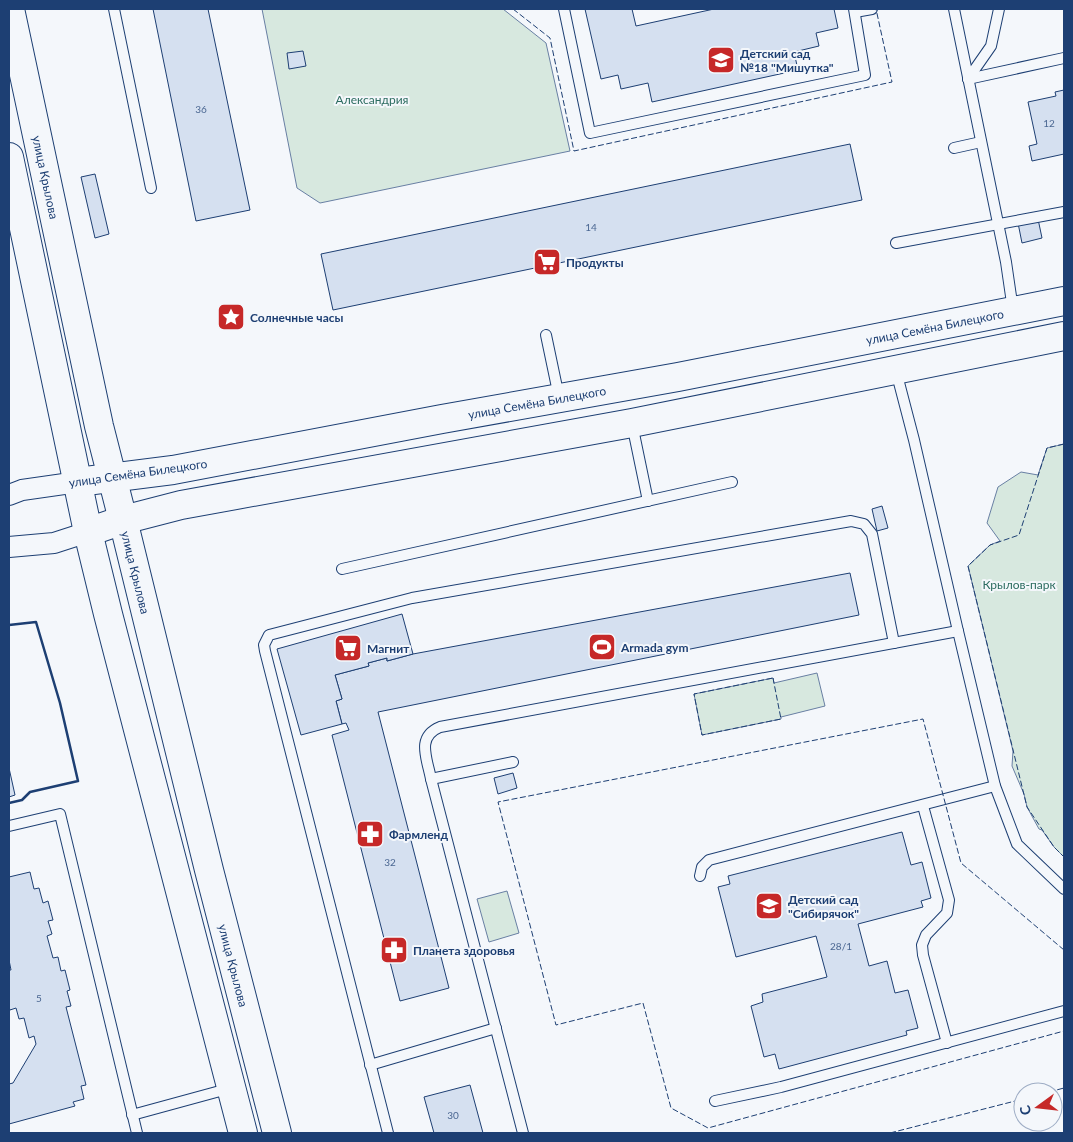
<svg xmlns="http://www.w3.org/2000/svg" width="1073" height="1142" font-family="Lato,sans-serif">
	<style>
		.green { fill: #d7e8df; stroke: #687fa3 }
		.building { fill: #d5e0f0; stroke: #1d3f73 }
		.lines { fill: none; stroke-linecap: round; stroke-linejoin: round }
		.service-casing { stroke: #1d3f73; stroke-width: 12 }
		.minor-casing { stroke: #1d3f73; stroke-width: 22 }
		.secondary-casing { stroke: #1d3f73; stroke-width: 30 }
		.primary-casing { stroke: #1d3f73; stroke-width: 30 }
		.service { stroke: #f4f7fb; stroke-width: 10 }
		.minor { stroke: #f4f7fb; stroke-width: 20 }
		.secondary { stroke: #f4f7fb; stroke-width: 28 }
		.primary { stroke: #f4f7fb; stroke-width: 28 }
		.fence { stroke: #1d3f73; stroke-width: 1; stroke-dasharray: 6 2.5; stroke-linecap: butt }
		.wall { stroke: #1d3f73; stroke-width: 2.5 }
		.labels { text-anchor: middle; dominant-baseline: central; stroke-width: 4; stroke-linejoin: round; paint-order: stroke }
		.number-label { font-size: 10px; fill: #4b6792 }
		.poi-label { font-size: 12px; font-weight: bold; fill: #1d3f73; stroke: #f4f7fb; text-anchor: start }
		.park-label { font-size: 12px; fill: #2c6c60; stroke: #f4f7fb }
		.street-label { font-size: 12px; fill: #1d3f73; stroke: #f4f7fb }
	</style>
	<rect width="100%" height="100%" fill="#f4f7fb"/>
	<g class="green">
		<path d="M262,9H503L546,43L570,151L320,203L297,188Z"/>
		<path d="M1064,444V857L1054,847L1042,830L1039,829L1027,807L1024,794L1012,766L1013,751L968,566L990,545L1000,541L987,523L998,487L1021,472L1038,475L1047,448Z"/>
		<path d="M817,673L825,706L781,717V719L702,735L694,694L773,678L774,683Z"/>
		<path d="M507,891L519,933L489,942L477,899Z"/>
	</g>
	<g class="building">
		<path d="M153,9H208L250,210L196,221Z"/>
		<path d="M585,9H632L636,26L714,9H834L838,28L816,33L819,46L794,52L798,70L652,102L648,83L621,89L618,75L601,79Z"/>
		<path d="M303,51L306,66L289,69L287,53Z"/>
		<path d="M1064,90V154L1032,161L1029,146L1037,144L1028,102L1056,96L1055,92Z"/>
		<path d="M850,144L862,200L333,310L321,254Z"/>
		<path d="M95,174L109,234L95,238L81,177Z"/>
		<path d="M1038,219L1042,238L1022,243L1018,223Z"/>
		<path d="M882,506L888,528L877,531L872,509Z"/>
		<path d="M850,573L859,615L378,712L449,988L400,1001L332,735L349,730L346,723L342,724L336,701L342,699L335,675L369,666L368,663L387,658V661L413,654Z"/>
		<path d="M402,614L413,654L387,661V658L368,663L369,666L335,675L342,699L336,701L342,724L301,735L277,649Z"/>
		<path d="M9,768L15,795L9,797Z"/>
		<path d="M513,773L517,788L498,794L494,778Z"/>
		<path d="M902,832L911,865L922,862L931,898L921,901L923,907L858,924L869,966L887,961L895,993L908,990L918,1028L906,1031L907,1035L779,1069L775,1054L764,1057L751,1006L763,1002L762,994L827,977L816,936L736,957L718,887L730,884L728,876Z"/>
		<path d="M30,872L34,889L39,888L43,903L48,901L53,920L48,921L52,934L47,936L53,958L58,957L61,971L65,970L70,990L67,991L71,1006L66,1007L86,1085L81,1086L84,1099L73,1102L75,1106L9,1124V1084L13,1083L36,1044L34,1036L29,1038L24,1018L19,1019L16,1008L10,1010L9,1007V970H11L9,960V877Z"/>
		<path d="M470,1085L483,1133H434L424,1097Z"/>
	</g>
	<g class="lines">
		<g class="service-casing">
			<g id="service">
				<path d="M114,9L151,188"/>
				<path d="M564,9L590,133L865,75L854,9"/>
				<path d="M954,9L1006,262L1013,310"/>
				<path d="M855,12L872,9"/>
				<path d="M968,79L1064,58"/>
				<path d="M968,79L991,46L999,9"/>
				<path d="M954,148L981,142"/>
				<path d="M896,243L1064,212"/>
				<path d="M546,335L559,397"/>
				<path d="M896,371L914,440L958,631L995,786L1017,844L1064,889"/>
				<path d="M632,424L648,501"/>
				<path d="M342,569L732,482"/>
				<path d="M431,779L513,762"/>
				<path d="M923,806L949,900L947,913L926,935L922,945L923,955L947,1043"/>
				<path d="M9,826L60,814L137,1133"/>
				<path d="M700,876L702,867L709,860L995,786"/>
				<path d="M370,1065L496,1028"/>
				<path d="M715,1101L781,1087L1064,1011"/>
				<path d="M132,1115L231,1088"/>
				<path d="M388,1133L265,651L264,645L269,635L412,598L851,521L864,524L872,534L894,643"/>
				<path d="M523,1133L431,779C427,758 416,737 440,727L958,631"/>
			</g>
		</g>
		<g class="minor-casing">
			<g id="minor">
				<path d="M9,495L22,490L78,482"/>
				<path d="M9,547L54,543L88,532"/>
			</g>
		</g>
		<g class="secondary-casing">
			<g id="secondary">
				<path id="s1" d="M123,520L209,870L277,1133"/>
				<path d="M88,532L108,614L243,1133"/>
			</g>
		</g>
		<g class="primary-casing">
			<g id="primary">
				<path id="s2" d="M10,9L99,426L123,520"/>
				<path d="M9,157L88,532L123,520L181,505L632,423L1064,336"/>
				<path id="s3" d="M78,482L173,470L442,419L678,377L1064,301"/>
			</g>
		</g>
		<use href="#service" class="service"/>
		<use href="#minor" class="minor"/>
		<use href="#secondary" class="secondary"/>
		<use href="#primary" class="primary"/>
		<g class="fence">
			<path d="M513,9L550,38L574,151L892,82L876,9"/>
			<path d="M1064,444L1047,448L1019,535L990,545L968,566L1027,807L1054,847L1064,857"/>
			<path d="M773,678L781,719L702,735L694,694Z"/>
			<path d="M1064,950L961,863L923,719L498,802L556,1025L643,1003L671,1108L708,1128L1064,1031"/>
			<path d="M1049,1092L1064,1088"/>
			<path d="M890,1133L1023,1099"/>
		</g>
		<path class="wall" d="M9,625L36,622L60,703L78,781L30,792L22,800L9,803"/>
	</g>
	<defs>
		<g id="school-square" transform="scale(1.4375)"><rect x="-9" y="-9" width="18" height="18" rx="4" fill="#c62828" stroke="#f4f7fb"/><path d="M0-5L7-2L0 1L-7-2ZM-4 1L0 2.5L4 1V4Q0 6-4 4Z" fill="#fff"/></g>
		<g id="supermarket-square" transform="scale(1.4375)"><rect x="-9" y="-9" width="18" height="18" rx="4" fill="#c62828" stroke="#f4f7fb"/><path d="M-6-5.5h2.5l.6 2H6L4.5 2H-2.5L-4.4-4H-6ZM-1.5 3.2a1.3 1.3 0 1 0 .1 0ZM3 3.2a1.3 1.3 0 1 0 .1 0Z" fill="#fff"/></g>
		<g id="sight-square" transform="scale(1.4375)"><rect x="-9" y="-9" width="18" height="18" rx="4" fill="#c62828" stroke="#f4f7fb"/><path d="M0-6L1.8-2.2L6-1.7L2.9 1.2L3.7 5.4L0 3.3L-3.7 5.4L-2.9 1.2L-6-1.7L-1.8-2.2Z" fill="#fff"/></g>
		<g id="stadium-square" transform="scale(1.4375)"><rect x="-9" y="-9" width="18" height="18" rx="4" fill="#c62828" stroke="#f4f7fb"/><path d="M0-5a6.5 5 0 1 0 0 10a6.5 5 0 1 0 0-10ZM-3.5-1.8h7v3.6h-7Z" fill="#fff"/></g>
		<g id="pharmacy-square" transform="scale(1.4375)"><rect x="-9" y="-9" width="18" height="18" rx="4" fill="#c62828" stroke="#f4f7fb"/><path d="M-2-6h4v4h4v4h-4v4h-4v-4h-4v-4h4Z" fill="#fff"/></g>
	</defs>
	<g fill-rule="evenodd">
		<use href="#school-square" x="721" y="60"/>
		<use href="#supermarket-square" x="547" y="262"/>
		<use href="#sight-square" x="231" y="317"/>
		<use href="#stadium-square" x="602" y="647"/>
		<use href="#supermarket-square" x="348" y="648"/>
		<use href="#pharmacy-square" x="370" y="834"/>
		<use href="#school-square" x="769" y="906"/>
		<use href="#pharmacy-square" x="394" y="950"/>
	</g>
	<g class="labels">
		<g class="number-label">
			<text x="201" y="109">36</text>
			<text x="1049" y="123">12</text>
			<text x="591" y="227">14</text>
			<text x="390" y="862">32</text>
			<text x="841" y="946">28/1</text>
			<text x="39" y="998">5</text>
			<text x="453" y="1115">30</text>
		</g>
		<g class="poi-label">
			<text x="740" y="53">Детский сад<tspan x="740" dy="14">№18 "Мишутка"</tspan></text>
			<text x="566" y="262">Продукты</text>
			<text x="250" y="317">Солнечные часы</text>
			<text x="621" y="647">Armada gym</text>
			<text x="367" y="648">Магнит</text>
			<text x="389" y="834">Фармленд</text>
			<text x="788" y="899">Детский сад<tspan x="788" dy="14">"Сибирячок"</tspan></text>
			<text x="413" y="950">Планета здоровья</text>
		</g>
		<g class="park-label">
			<text x="372" y="99">Александрия</text>
			<text x="1019" y="584">Крылов-парк</text>
		</g>
		<g class="street-label">
			<text stroke="none"><textPath href="#s2" startOffset="172">улица Крылова</textPath></text>
			<text stroke="none"><textPath href="#s3" startOffset="871">улица Семёна Билецкого</textPath></text>
			<text stroke="none"><textPath href="#s3" startOffset="466">улица Семёна Билецкого</textPath></text>
			<text transform="translate(138 473) rotate(-8)">улица Семёна Билецкого</text>
			<text stroke="none"><textPath href="#s1" startOffset="54">улица Крылова</textPath></text>
			<text stroke="none"><textPath href="#s1" startOffset="459">улица Крылова</textPath></text>
		</g>
	</g>
	<rect width="1073" height="1142" fill="none" stroke="#1d3f73" stroke-width="20"/>
	<g transform="translate(1038 1107) rotate(255)"><circle r="24" fill="#f4f7fb" stroke="#9eadc5"/>
	<path d="M0-4L9 19L0 12L-9 19Z" fill="#c62828"/>
	<text y="-8" font-size="14" font-weight="bold" text-anchor="middle" fill="#1d3f73">С</text>
	</g>
</svg>
